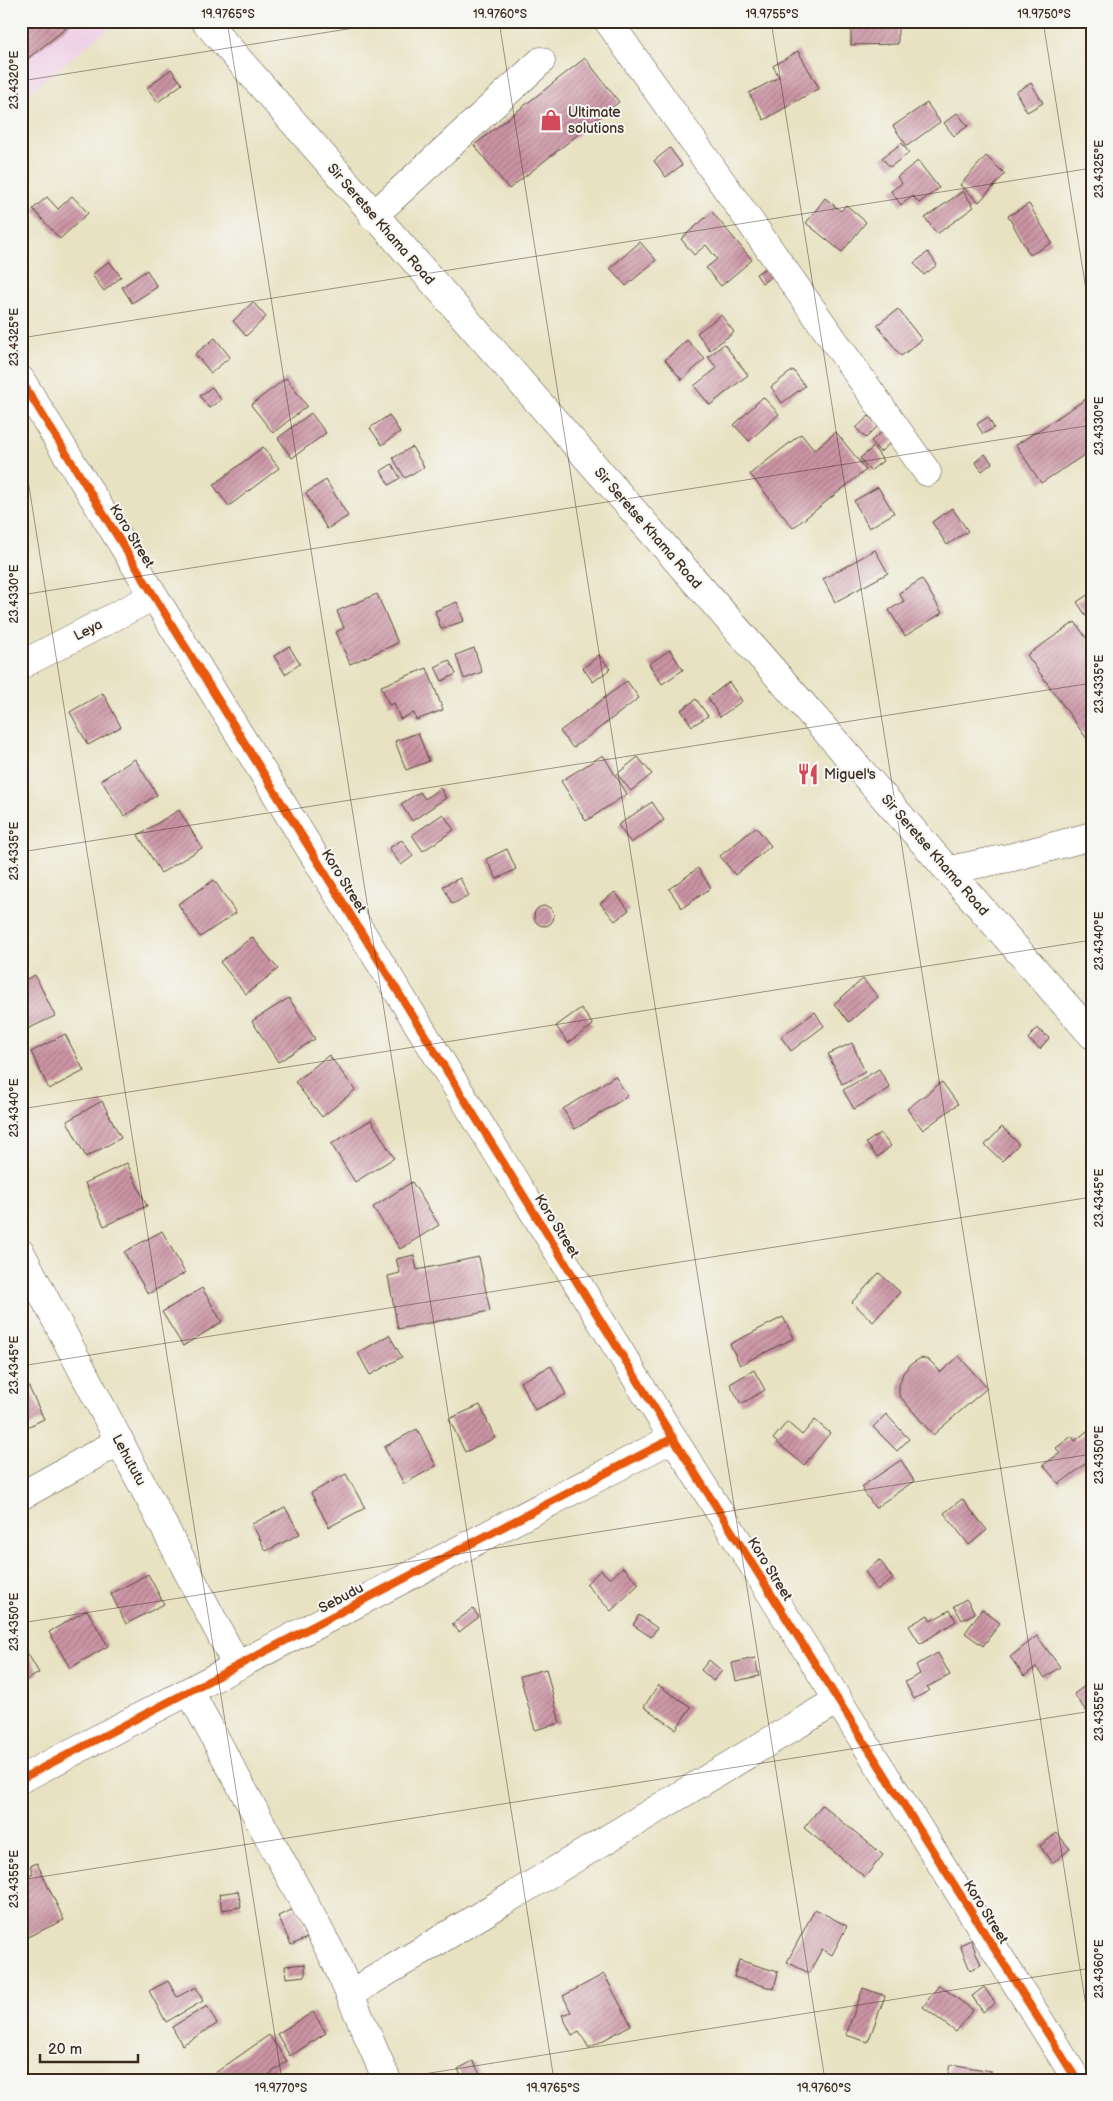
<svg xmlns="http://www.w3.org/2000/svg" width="1113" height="2101" font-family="'Balsamiq Sans',sans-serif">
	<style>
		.built { fill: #efd0e6 }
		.building { fill: url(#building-hatch) }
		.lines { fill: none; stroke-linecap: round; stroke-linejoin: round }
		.minor-casing { stroke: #554637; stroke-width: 29 }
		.major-casing { stroke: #554637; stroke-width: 29 }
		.minor { stroke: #fff; stroke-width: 28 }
		.major { stroke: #fff; stroke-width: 28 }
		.cycleway-casing { stroke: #f6f6f2; stroke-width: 11 }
		.cycleway { stroke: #e8590c; stroke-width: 8 }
		.ticks { fill: none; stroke: #3b2a1e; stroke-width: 1; stroke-opacity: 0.45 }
		.labels { text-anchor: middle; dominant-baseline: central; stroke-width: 4; stroke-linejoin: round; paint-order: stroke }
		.poi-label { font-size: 14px; fill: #3b2a1e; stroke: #f6f6f2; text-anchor: start }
		.street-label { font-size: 14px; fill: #3b2a1e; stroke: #f6f6f2 }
		.neatline { fill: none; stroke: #3b2a1e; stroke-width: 2 }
		.ticks-label { font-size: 12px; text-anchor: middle; fill: #3b2a1e }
	</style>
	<defs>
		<pattern id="building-hatch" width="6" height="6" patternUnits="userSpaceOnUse" patternTransform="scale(1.25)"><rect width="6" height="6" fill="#cb94a5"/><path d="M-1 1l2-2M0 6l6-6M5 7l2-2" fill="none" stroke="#a67986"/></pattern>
	</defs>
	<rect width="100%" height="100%" fill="#f6f6f2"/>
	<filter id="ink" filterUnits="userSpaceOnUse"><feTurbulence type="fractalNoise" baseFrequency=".02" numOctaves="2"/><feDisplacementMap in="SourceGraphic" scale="10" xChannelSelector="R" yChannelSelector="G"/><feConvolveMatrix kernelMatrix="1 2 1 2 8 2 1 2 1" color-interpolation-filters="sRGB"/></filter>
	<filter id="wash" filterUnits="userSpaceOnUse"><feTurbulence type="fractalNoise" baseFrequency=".0096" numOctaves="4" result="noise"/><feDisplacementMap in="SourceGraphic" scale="20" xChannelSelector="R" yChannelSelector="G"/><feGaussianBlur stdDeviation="1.12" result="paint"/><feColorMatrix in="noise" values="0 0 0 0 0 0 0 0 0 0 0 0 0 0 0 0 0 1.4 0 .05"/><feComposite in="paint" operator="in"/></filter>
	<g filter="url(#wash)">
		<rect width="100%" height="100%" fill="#e8e2c2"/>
		<path class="built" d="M21,21H118L21,99Z"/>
		<g id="blocks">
			<g class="building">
				<path d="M21,21H75L21,64Z"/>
				<path d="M851,21H898V44L851,45Z"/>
				<path d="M798,51L819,88L764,120L749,93L779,77L773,66Z"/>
				<path d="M585,58L619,102L509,189L474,145Z"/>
				<path d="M171,69L182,84L158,102L147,88Z"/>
				<path d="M1031,83L1043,103L1027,112L1016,92Z"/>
				<path d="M927,103L940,122L907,146L893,126Z"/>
				<path d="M957,113L968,126L954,136L944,123Z"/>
				<path d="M902,143L909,153L890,167L882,158Z"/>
				<path d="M670,148L682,165L666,177L654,161Z"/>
				<path d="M986,156L1005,174L979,202L960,185Z"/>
				<path d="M918,161L939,188L919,203L913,196L901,205L891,191L902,183L897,177Z"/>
				<path d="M963,191L974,207L937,234L925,218Z"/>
				<path d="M72,196L88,213L60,239L33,209L47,197L58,209Z"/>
				<path d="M825,198L841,211L846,205L866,222L842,252L806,223Z"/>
				<path d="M1029,204L1052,243L1030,255L1008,216Z"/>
				<path d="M712,212L752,260L721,286L706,268L717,259L706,245L694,255L681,239Z"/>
				<path d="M640,242L656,260L626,286L610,268Z"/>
				<path d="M928,252L937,265L924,275L914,263Z"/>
				<path d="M109,261L121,277L104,291L92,275Z"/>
				<path d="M769,266L774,275L762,283L756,274Z"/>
				<path d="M147,270L157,287L132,303L122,287Z"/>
				<path d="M253,302L266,317L246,336L233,321Z"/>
				<path d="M898,309L922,340L901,356L877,325Z"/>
				<path d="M721,315L734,332L710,350L697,333Z"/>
				<path d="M215,338L230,357L211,373L195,354Z"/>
				<path d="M687,340L705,359L682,380L665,360Z"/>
				<path d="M724,344L748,375L710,405L694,386L717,368L708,357Z"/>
				<path d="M793,370L805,386L782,403L771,387Z"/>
				<path d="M286,378L307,406L273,433L251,405Z"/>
				<path d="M212,387L221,400L209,408L200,396Z"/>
				<path d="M1092,395V450L1041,483L1016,445Z"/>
				<path d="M763,397L779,414L749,441L734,425Z"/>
				<path d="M311,413L326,433L292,458L278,438Z"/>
				<path d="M389,415L400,432L382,445L370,428Z"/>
				<path d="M869,416L878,426L866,438L856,428Z"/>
				<path d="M988,417L994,428L983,434L977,424Z"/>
				<path d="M884,430L894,440L880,452L871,441Z"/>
				<path d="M836,432L866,470L793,528L750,474L801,434L814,450Z"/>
				<path d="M263,447L279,468L229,506L213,485Z"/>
				<path d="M412,447L424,467L405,478L393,458Z"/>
				<path d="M874,447L883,461L870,471L860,458Z"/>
				<path d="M985,454L992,463L982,471L975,462Z"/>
				<path d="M392,464L400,478L389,485L381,471Z"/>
				<path d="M326,480L348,516L327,529L306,493Z"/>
				<path d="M878,487L894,513L869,528L854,501Z"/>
				<path d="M952,508L968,531L947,545L932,522Z"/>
				<path d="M875,550L888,573L835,602L823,579Z"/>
				<path d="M922,579L942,613L905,636L889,610L904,601L899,593Z"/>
				<path d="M1092,592V625L1077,602Z"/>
				<path d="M377,594L398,643L350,664L336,632L344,628L337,611Z"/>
				<path d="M457,602L464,621L441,629L435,611Z"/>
				<path d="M1075,622L1092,646V746L1027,655Z"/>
				<path d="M289,646L300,664L285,674L274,656Z"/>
				<path d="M474,648L482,672L464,679L456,655Z"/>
				<path d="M670,650L683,670L662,684L649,664Z"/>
				<path d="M599,655L610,669L593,682L583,668Z"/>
				<path d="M449,660L456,674L442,681L435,667Z"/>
				<path d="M427,668L443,710L416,720L414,713L400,719L394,703L389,705L381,686Z"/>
				<path d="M627,681L639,698L573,748L560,731Z"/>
				<path d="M729,682L742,701L720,717L708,698Z"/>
				<path d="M103,693L121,727L88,745L70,712Z"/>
				<path d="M696,699L708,716L692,726L681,710Z"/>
				<path d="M418,733L429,761L406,770L395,741Z"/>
				<path d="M603,755L627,794L586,821L561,781Z"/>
				<path d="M638,757L652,774L631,791L617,774Z"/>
				<path d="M135,759L157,795L124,816L101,780Z"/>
				<path d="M440,788L446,798L412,821L401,804L420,792L425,799Z"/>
				<path d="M652,802L664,820L631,843L618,825Z"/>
				<path d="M179,810L202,848L161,873L138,835Z"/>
				<path d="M443,814L454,830L423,851L412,835Z"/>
				<path d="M756,827L771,846L735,875L720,856Z"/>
				<path d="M402,840L413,856L401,865L389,848Z"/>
				<path d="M507,849L516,869L497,879L486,859Z"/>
				<path d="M698,868L711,888L682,908L669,889Z"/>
				<path d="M460,878L469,896L452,904L443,886Z"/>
				<path d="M214,880L236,913L200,937L178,904Z"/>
				<path d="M615,892L629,910L615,921L600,903Z"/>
				<circle cx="544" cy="916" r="10"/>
				<path d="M252,937L278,969L246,994L220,962Z"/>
				<path d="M35,975L55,1016L21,1032V982Z"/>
				<path d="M863,979L878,997L849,1022L834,1004Z"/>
				<path d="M289,998L315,1039L278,1062L252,1021Z"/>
				<path d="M581,1008L593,1025L568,1043L556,1026Z"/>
				<path d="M815,1012L824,1026L791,1051L781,1037Z"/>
				<path d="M1037,1028L1049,1038L1040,1049L1028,1039Z"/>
				<path d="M65,1034L84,1071L49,1089L31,1052Z"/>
				<path d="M852,1043L865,1072L842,1084L828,1054Z"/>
				<path d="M329,1055L355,1090L322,1117L295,1082Z"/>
				<path d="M879,1069L890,1088L854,1109L843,1090Z"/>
				<path d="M615,1076L628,1096L575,1129L563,1109Z"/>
				<path d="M942,1082L958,1104L923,1130L907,1109Z"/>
				<path d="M102,1101L121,1138L86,1157L67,1121Z"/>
				<path d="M371,1120L394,1158L355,1182L331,1144Z"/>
				<path d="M1002,1127L1019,1144L1002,1161L985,1145Z"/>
				<path d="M880,1133L891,1146L877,1157L866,1143Z"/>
				<path d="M127,1163L147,1206L104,1226L85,1183Z"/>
				<path d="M412,1182L439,1225L400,1249L373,1207Z"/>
				<path d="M162,1231L185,1273L148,1294L124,1252Z"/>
				<path d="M414,1255L417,1270L479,1257L490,1311L398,1329L388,1276L400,1273L396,1259Z"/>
				<path d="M879,1273L900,1292L873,1322L852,1302Z"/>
				<path d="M202,1288L222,1322L183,1346L162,1312Z"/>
				<path d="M783,1317L794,1338L740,1365L730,1344Z"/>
				<path d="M389,1335L402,1357L370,1375L358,1353Z"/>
				<path d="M959,1356L987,1388L933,1435L899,1395V1386L903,1373L911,1364L921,1358L929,1360L941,1372Z"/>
				<path d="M551,1366L566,1394L535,1410L520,1382Z"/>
				<path d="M754,1370L765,1390L741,1404L730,1384Z"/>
				<path d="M26,1381L44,1419L21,1430V1383Z"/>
				<path d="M480,1405L495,1438L465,1452L449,1419Z"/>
				<path d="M886,1414L909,1439L897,1451L873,1427Z"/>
				<path d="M815,1420L830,1433L804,1465L773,1439L787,1422L802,1435Z"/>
				<path d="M417,1429L436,1466L404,1484L384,1447Z"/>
				<path d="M1087,1431L1092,1437V1459L1059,1484L1043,1465L1060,1453L1056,1448L1072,1436L1075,1441Z"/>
				<path d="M901,1460L914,1481L875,1508L861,1487Z"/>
				<path d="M346,1474L365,1508L329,1527L311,1493Z"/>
				<path d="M962,1499L987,1530L969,1545L944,1513Z"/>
				<path d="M285,1507L300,1534L266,1551L252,1524Z"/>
				<path d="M880,1560L893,1579L877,1590L865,1571Z"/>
				<path d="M623,1567L639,1584L611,1611L586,1584L601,1570L610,1579Z"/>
				<path d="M148,1574L164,1604L126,1624L111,1594Z"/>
				<path d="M966,1599L975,1613L962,1620L954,1606Z"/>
				<path d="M473,1609L479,1617L459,1632L452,1624Z"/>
				<path d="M982,1609L1000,1623L983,1646L965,1633Z"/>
				<path d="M87,1610L108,1646L70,1668L49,1632Z"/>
				<path d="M950,1610L956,1621L920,1644L909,1626L928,1615L931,1621Z"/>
				<path d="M639,1615L657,1628L651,1637L633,1625Z"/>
				<path d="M1037,1636L1060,1667L1045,1678L1036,1667L1024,1676L1010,1657Z"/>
				<path d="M21,1642L39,1673L21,1683Z"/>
				<path d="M938,1653L950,1675L927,1687L930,1690L914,1699L905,1682L920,1674L916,1665Z"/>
				<path d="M755,1658L759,1676L736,1681L732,1663Z"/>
				<path d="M709,1660L722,1671L713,1681L701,1670Z"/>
				<path d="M546,1669L560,1723L535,1730L520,1676Z"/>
				<path d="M1090,1682L1092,1685V1707L1086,1711L1074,1694Z"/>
				<path d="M658,1685L691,1707L676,1729L644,1707Z"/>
				<path d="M822,1805L883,1855L865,1877L804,1828Z"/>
				<path d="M1057,1833L1070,1849L1052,1863L1040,1846Z"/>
				<path d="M37,1863L64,1920L21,1940V1879L33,1873L30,1866Z"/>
				<path d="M238,1891L241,1907L222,1910L219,1894Z"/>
				<path d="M296,1908L309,1937L291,1945L278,1916Z"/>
				<path d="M815,1909L847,1926L832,1955L822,1949L809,1973L787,1962Z"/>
				<path d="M971,1940L981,1965L970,1970L960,1945Z"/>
				<path d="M739,1960L778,1972L774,1989L734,1977Z"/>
				<path d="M305,1964V1976L286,1978L285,1966Z"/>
				<path d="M604,1974L631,2025L589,2048L579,2031L572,2035L562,2015L571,2012L563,1996Z"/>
				<path d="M168,1981L177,1997L196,1987L203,2001L166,2022L149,1991Z"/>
				<path d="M939,1985L973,2010L956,2032L923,2007Z"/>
				<path d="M984,1987L995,2003L983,2012L972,1996Z"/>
				<path d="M863,1988L885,1996L868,2042L846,2035Z"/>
				<path d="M207,2006L217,2024L182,2045L172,2027Z"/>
				<path d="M313,2012L326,2033L290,2056L277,2034Z"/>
				<path d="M269,2035L287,2061L262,2080H219L215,2073Z"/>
				<path d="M473,2061L481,2076L474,2080H464L458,2069Z"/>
				<path d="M950,2064L991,2071L989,2080H947Z"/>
			</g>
		</g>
	</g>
	<g filter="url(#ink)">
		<use href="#blocks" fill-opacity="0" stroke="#554637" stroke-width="1"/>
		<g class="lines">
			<g class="minor-casing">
				<g id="minor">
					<path d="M608,21L927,472"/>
					<path d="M373,216L541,61"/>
					<path d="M21,380L673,1438L1077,2080"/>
					<path d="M21,665L154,596"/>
					<path d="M949,870L1013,857L1092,836"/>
					<path d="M21,1253L237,1666"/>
					<path d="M21,1496L120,1441"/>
					<path d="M190,1692L333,1956L387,2080"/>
					<path d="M21,1779L673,1438"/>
					<path d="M350,1994L838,1700"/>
				</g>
			</g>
			<g class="major-casing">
				<path id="major" d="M205,21L1092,1035"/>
			</g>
			<use href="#minor" class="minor"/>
			<use href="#major" class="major"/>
			<g class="cycleway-casing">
				<g id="cycleway">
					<path d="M21,380L673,1438L1077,2080"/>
					<path d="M21,1779L673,1438"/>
				</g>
			</g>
			<use href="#cycleway" class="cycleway"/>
		</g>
	</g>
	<path class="ticks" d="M227,21L554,2080M499,21L825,2080M771,21L1092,2044M1043,21L1092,327M21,81L398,21M21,338L1092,168M21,436L282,2080M21,595L1092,425M21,852L1092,683M21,1109L1092,940M21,1366L1092,1197M21,1623L1092,1454M21,1880L1092,1711M386,2080L1092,1968"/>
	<defs>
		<g id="shop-bare" transform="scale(1.725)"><path d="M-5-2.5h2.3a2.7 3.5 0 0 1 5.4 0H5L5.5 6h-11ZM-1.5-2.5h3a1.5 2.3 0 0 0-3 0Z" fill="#d1495b" stroke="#f6f6f2" stroke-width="2.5" paint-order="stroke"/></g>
		<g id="restaurant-bare" transform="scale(1.725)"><path d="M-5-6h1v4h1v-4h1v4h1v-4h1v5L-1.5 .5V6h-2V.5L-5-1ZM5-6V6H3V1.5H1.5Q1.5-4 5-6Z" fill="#d1495b" stroke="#f6f6f2" stroke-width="2.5" paint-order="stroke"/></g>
	</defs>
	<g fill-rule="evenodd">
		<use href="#shop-bare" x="551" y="120"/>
		<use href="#restaurant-bare" x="808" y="774"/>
	</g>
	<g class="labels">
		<g class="poi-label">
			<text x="568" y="112">Ultimate<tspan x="568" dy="16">solutions</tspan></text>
			<text x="824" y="774">Miguel's</text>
		</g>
		<g class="street-label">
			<text transform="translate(381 224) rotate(49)">Sir Seretse Khama Road</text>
			<text transform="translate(648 528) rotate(49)">Sir Seretse Khama Road</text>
			<text transform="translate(132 536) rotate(58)">Koro Street</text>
			<text transform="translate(88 630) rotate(-27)">Leya</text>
			<text transform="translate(935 855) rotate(49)">Sir Seretse Khama Road</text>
			<text transform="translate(344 881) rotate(58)">Koro Street</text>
			<text transform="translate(557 1226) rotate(58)">Koro Street</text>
			<text transform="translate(129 1460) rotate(62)">Lehututu</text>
			<text transform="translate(770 1569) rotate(58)">Koro Street</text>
			<text transform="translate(341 1598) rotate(-28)">Sebudu</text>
			<text transform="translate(986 1912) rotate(58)">Koro Street</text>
		</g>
	</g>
	<rect width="1113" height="2101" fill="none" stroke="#f6f6f2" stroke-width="55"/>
	<path d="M40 2054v8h98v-8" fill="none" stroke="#3b2a1e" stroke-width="2.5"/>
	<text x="48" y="2054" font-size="15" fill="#3b2a1e" stroke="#f6f6f2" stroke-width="4" paint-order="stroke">20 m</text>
	<rect x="28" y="28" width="1058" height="2046" class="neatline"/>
	<g class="ticks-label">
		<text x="228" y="18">19.9765°S</text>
		<text x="500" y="18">19.9760°S</text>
		<text x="772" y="18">19.9755°S</text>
		<text x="1044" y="18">19.9750°S</text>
		<text transform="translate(14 80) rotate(-90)" y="4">23.4320°E</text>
		<text transform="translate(1099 169) rotate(-90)" y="4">23.4325°E</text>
		<text transform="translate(14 337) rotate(-90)" y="4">23.4325°E</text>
		<text transform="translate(1099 426) rotate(-90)" y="4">23.4330°E</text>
		<text transform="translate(14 594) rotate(-90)" y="4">23.4330°E</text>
		<text transform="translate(1099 684) rotate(-90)" y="4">23.4335°E</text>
		<text transform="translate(14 851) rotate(-90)" y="4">23.4335°E</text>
		<text transform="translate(1099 941) rotate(-90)" y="4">23.4340°E</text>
		<text transform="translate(14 1108) rotate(-90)" y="4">23.4340°E</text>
		<text transform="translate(1099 1198) rotate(-90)" y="4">23.4345°E</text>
		<text transform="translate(14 1365) rotate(-90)" y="4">23.4345°E</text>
		<text transform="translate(1099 1455) rotate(-90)" y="4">23.4350°E</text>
		<text transform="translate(14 1622) rotate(-90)" y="4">23.4350°E</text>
		<text transform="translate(1099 1712) rotate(-90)" y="4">23.4355°E</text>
		<text transform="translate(14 1879) rotate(-90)" y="4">23.4355°E</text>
		<text transform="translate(1099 1969) rotate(-90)" y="4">23.4360°E</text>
		<text x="281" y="2092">19.9770°S</text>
		<text x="553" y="2092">19.9765°S</text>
		<text x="824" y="2092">19.9760°S</text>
	</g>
</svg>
